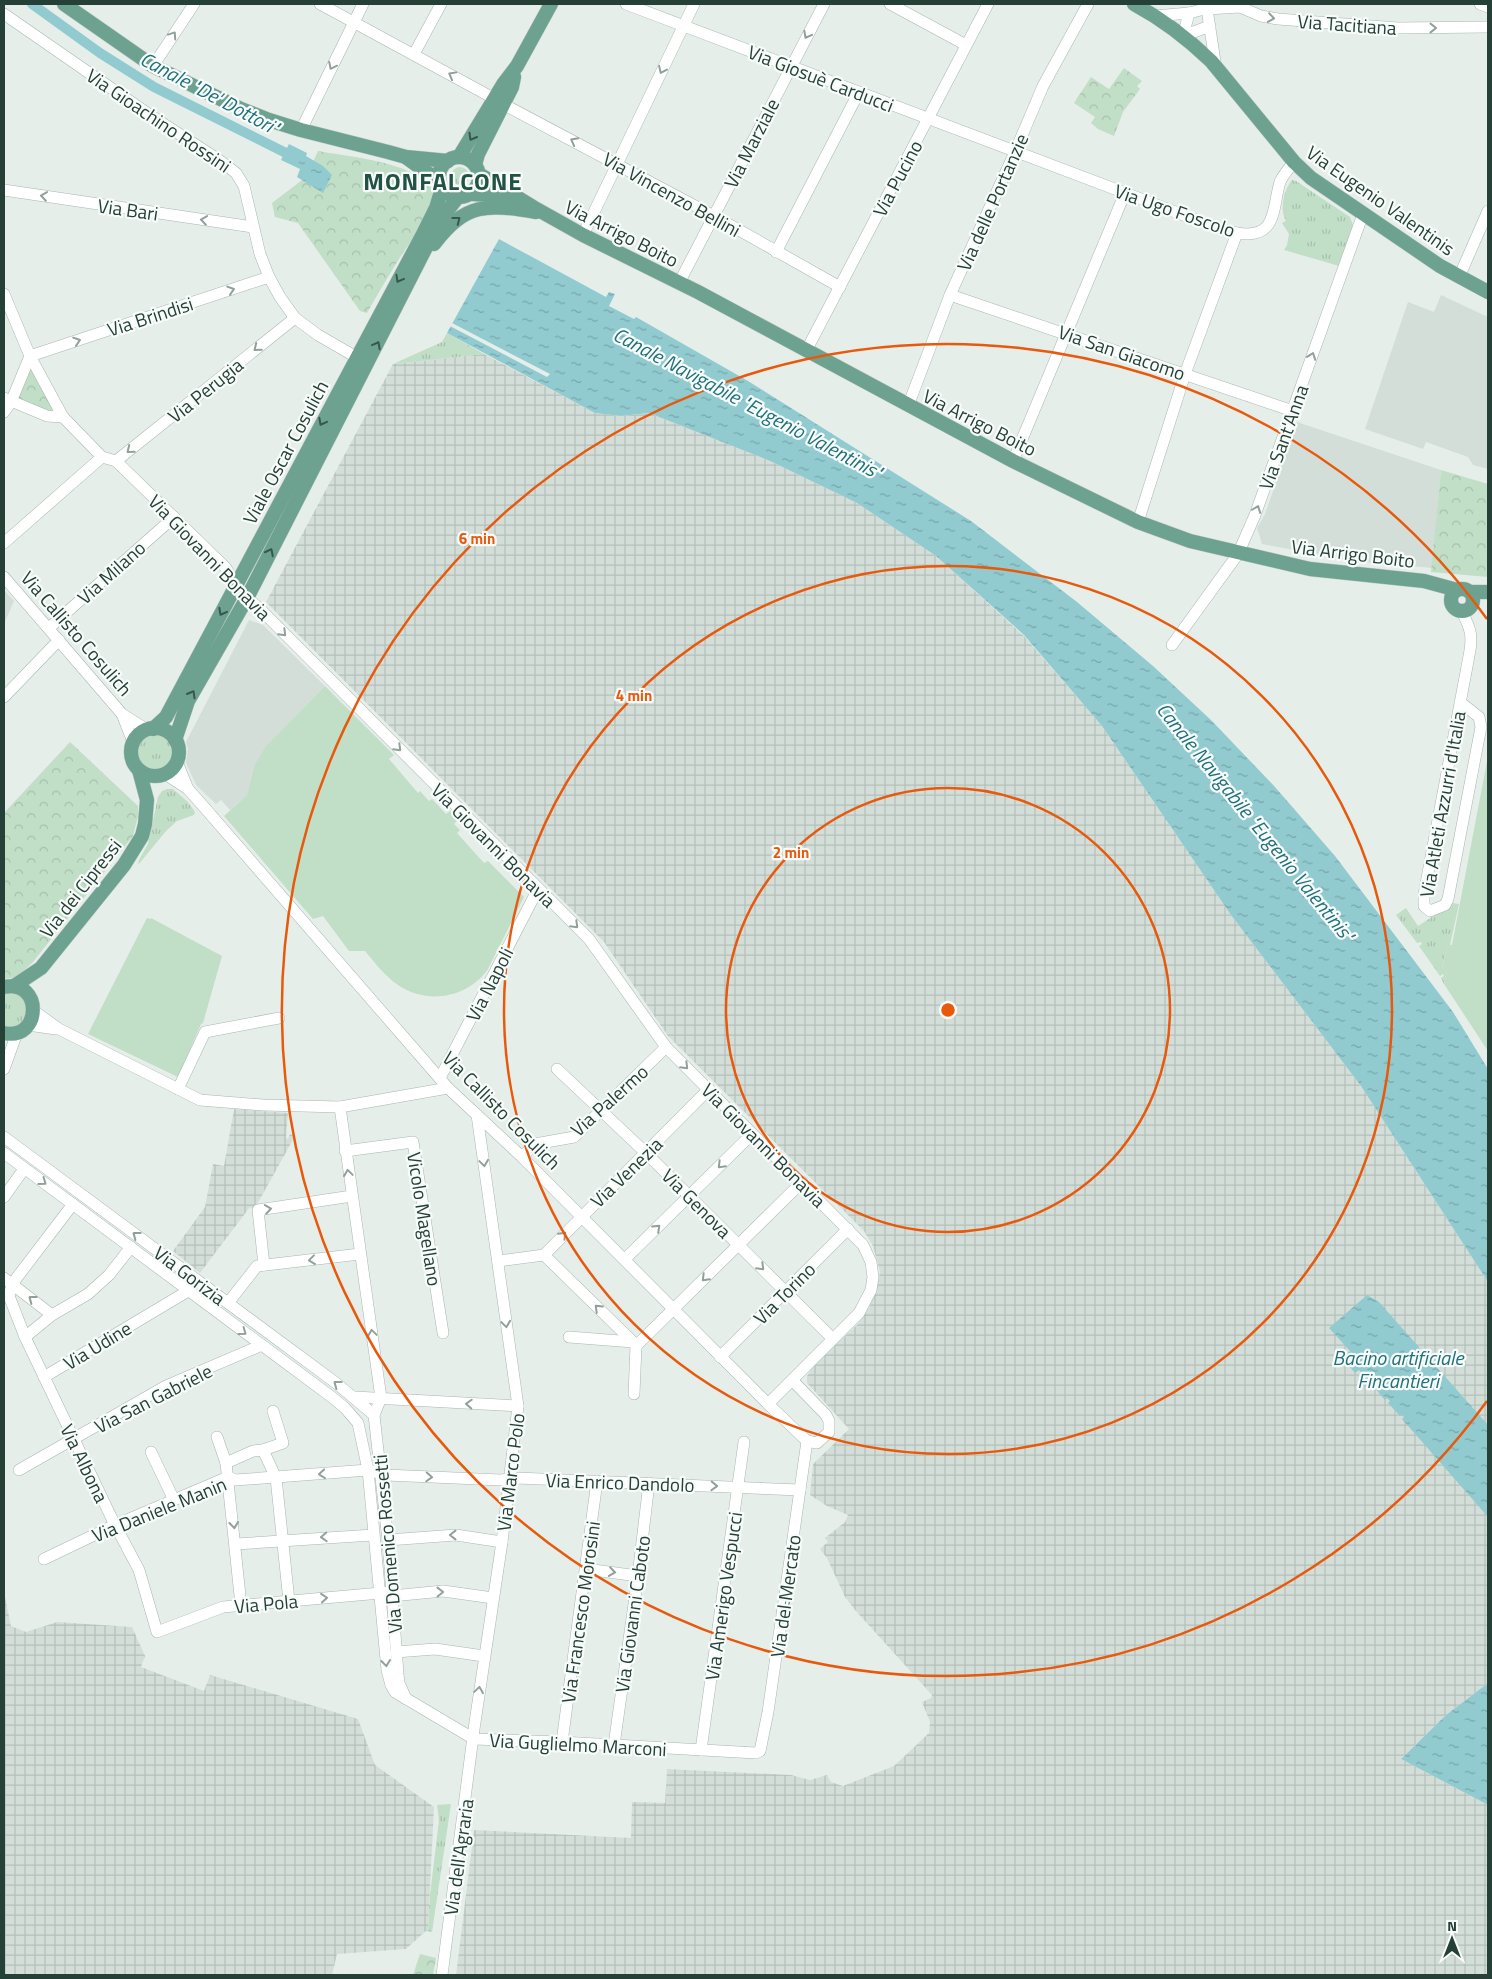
<svg xmlns="http://www.w3.org/2000/svg" width="1492" height="1979" font-family="'Titillium Web',sans-serif">
	<style>
		.built { fill: #d4ded9 }
		.industrial { fill: url(#industrial-grid) }
		.grass { fill: url(#grass-tufts) }
		.park { fill: url(#park-crowns) }
		.pitch { fill: #c1dec7 }
		.water { fill: url(#water-ripples) }
		.pier { fill: #e6eeea }
		.lines { fill: none; stroke-linecap: round; stroke-linejoin: round }
		.canal { stroke: #91cbd0; stroke-width: 10 }
		.minor-casing { stroke: #a8b6b1; stroke-width: 12 }
		.major-casing { stroke: #c2cac7; stroke-width: 15 }
		.minor { stroke: #fff; stroke-width: 11 }
		.major { stroke: #6da291; stroke-width: 14 }
		.rail-casing { stroke: #607b72; stroke-width: 4.5 }
		.rail { stroke: #f7fbf9; stroke-width: 2.5; stroke-dasharray: 8; stroke-linecap: butt }
		.oneway { stroke: #92a09b }
		.oneway2 { stroke: #37584e }
		.ring { fill: none; stroke: #e8590c; stroke-width: 2.5 }
		.labels { text-anchor: middle; dominant-baseline: central; stroke-width: 4.5; stroke-linejoin: round; paint-order: stroke }
		.street-label { font-size: 19px; fill: #254037; stroke: #f7fbf9 }
		.water-label { font-size: 20px; font-style: italic; fill: #21717b; stroke: #f7fbf9 }
		.district-label { font-size: 24px; font-weight: bold; letter-spacing: 1px; fill: #225243; stroke: #f7fbf9 }
		.centre { fill: #e8590c; stroke: #f7fbf9; stroke-width: 2.5 }
		.ring-label { font-size: 15px; text-anchor: middle; font-weight: bold; fill: #e8590c; stroke: #f7fbf9; stroke-width: 4.5; stroke-linejoin: round; paint-order: stroke }
	</style>
	<defs>
		<pattern id="industrial-grid" width="8" height="8" patternUnits="userSpaceOnUse" patternTransform="scale(1.25)"><rect width="8" height="8" fill="#d4ded9"/><path d="M0 4h8M4 0v8" fill="none" stroke="#b6c0bb"/></pattern>
		<pattern id="grass-tufts" width="24" height="20" patternUnits="userSpaceOnUse" patternTransform="scale(1.25)"><rect width="24" height="20" fill="#c1dec7"/><path d="M3 7l-1-3M5 7V3M7 7l1-3M15 17l-1-3M17 17v-4M19 17l1-3" fill="none" stroke="#a6c0ac"/></pattern>
		<pattern id="park-crowns" width="20" height="18" patternUnits="userSpaceOnUse" patternTransform="scale(1.25)"><rect width="20" height="18" fill="#c1dec7"/><path d="M2 6a3 3 0 1 1 6 0M12 15a3 3 0 1 1 6 0" fill="none" stroke="#a6c0ac"/></pattern>
		<pattern id="water-ripples" width="26" height="14" patternUnits="userSpaceOnUse" patternTransform="scale(1.25)"><rect width="26" height="14" fill="#91cbd0"/><path d="M2 4q2-2 4 0t4 0M15 11q2-2 4 0t4 0" fill="none" stroke="#76a6aa"/></pattern>
	</defs>
	<rect width="100%" height="100%" fill="#e6eeea"/>
	<g class="built">
		<path d="M1441,295L1488,317V469L1473,465L1468,457L1426,442L1423,449L1365,429L1408,302L1434,312Z"/>
		<path d="M1297,422L1441,470L1432,568L1352,561L1262,544L1257,528L1265,514Z"/>
		<path d="M4,590L14,601L4,624Z"/>
		<path d="M249,620L263,625L325,686L265,747L254,766L247,795L230,810L221,800L216,804L196,785L186,763L188,749L186,742Z"/>
	</g>
	<g class="industrial">
		<path d="M484,354L595,413L621,416L649,413L770,461L857,503L936,556L1024,636L1102,726L1231,915L1361,1086L1488,1282V1683L1446,1715L1401,1759L1488,1805V1975H456L474,1830L631,1838L632,1802L665,1803L667,1769L791,1775L810,1780L827,1775L831,1782L843,1786L894,1766L929,1733L930,1722L922,1702L931,1698L932,1695L855,1610L845,1597L827,1558L820,1549L828,1542L825,1538L845,1522L848,1515L827,1506L810,1495L813,1464L849,1429L807,1383V1376L814,1365L858,1324L869,1308L877,1287L880,1272L873,1246L864,1231L668,1036L604,942L266,602L393,364Z"/>
		<path d="M234,1109L288,1113L286,1138L288,1139L290,1134L295,1136L254,1210L250,1207L200,1273L173,1251L205,1207L213,1164L224,1166Z"/>
		<path d="M4,1592L11,1626L26,1632L57,1622L132,1627L145,1656L141,1667L204,1691L210,1675L358,1719L375,1765L434,1807L428,1929L406,1949L337,1954L332,1975H4Z"/>
	</g>
	<g class="grass">
		<circle cx="460" cy="176" r="9"/>
		<path d="M1292,180L1296,181L1350,217L1353,225L1339,266L1284,250L1287,245L1289,234L1282,223L1286,221C1279,210 1284,189 1292,180Z"/>
		<path d="M447,333L484,354L393,364L442,342Z"/>
		<circle cx="155" cy="753" r="19"/>
		<path d="M167,789H173L188,802L195,812L194,815L177,821L166,831L138,865L139,860L148,844L158,797L162,791Z"/>
		<path d="M1453,903L1459,904L1450,945H1447L1442,969L1447,971L1444,984L1441,978L1444,976L1443,974L1440,976L1419,946L1422,944L1421,942L1417,943L1396,915L1406,908L1418,926Z"/>
		<path d="M8,990L24,998C30,1016 25,1028 4,1027V991Z"/>
		<path d="M451,1804L432,1932L426,1931L428,1929L430,1895L439,1820L437,1805Z"/>
	</g>
	<g class="park">
		<path d="M1124,68L1142,81L1137,86L1140,89L1123,112L1114,136L1098,129L1091,123L1095,117L1074,103L1091,77L1109,89Z"/>
		<path d="M318,151C350,157 416,162 433,190C429,217 414,236 399,259C388,277 377,295 367,313L360,311L298,223L275,217L272,203L306,177Z"/>
		<path d="M30,361L59,414L14,401Z"/>
		<path d="M1441,470L1488,484V577L1431,572Z"/>
		<path d="M70,742L138,806V816L133,836L33,962L17,977L4,979V813Z"/>
		<path d="M420,1954L436,1958L433,1975H413Z"/>
	</g>
	<g class="pitch">
		<path d="M325,686L394,755L389,759L418,793L420,791L429,801L432,799L446,814L450,811L458,820L454,824L460,830L457,833L484,863L488,861L524,897L488,969C468,998 427,1005 398,985C385,976 375,963 365,951H349L323,916L313,919L224,816L247,795L254,766L265,747Z"/>
		<path d="M1488,756V1051L1444,984L1447,971L1442,970L1447,944L1452,945Z"/>
		<path d="M147,918L150,919L151,918L222,956L203,1023L201,1024L178,1077L88,1034Z"/>
	</g>
	<g class="water">
		<path d="M289,144L307,153L306,156L323,166L332,175L323,193L297,177L300,169L281,160Z"/>
		<path d="M499,239L606,297L609,292L615,294L609,306L634,319L636,317L748,381L971,521L1077,602L1153,666L1212,721L1275,787L1335,856L1453,1012L1488,1069V1282L1361,1086L1231,915L1102,726L1024,635L936,556L857,503L770,461L649,413L621,416L595,413L447,333Z"/>
		<path d="M1367,1295L1379,1302L1488,1425V1517L1402,1419L1404,1417L1402,1415L1400,1416L1388,1403L1390,1401L1387,1398L1385,1400L1359,1370L1355,1373L1342,1358L1350,1351L1329,1328Z"/>
		<path d="M1488,1683V1805L1401,1759L1446,1715Z"/>
	</g>
	<path class="pier" d="M452,323L550,374L547,377L450,326Z"/>
	<g class="lines">
		<path class="canal" d="M32,4L100,53L154,87L296,158"/>
		<g class="minor-casing">
			<g id="minor">
				<path d="M320,4L495,99"/>
				<path d="M626,4L1207,224C1217,227 1227,231 1237,233C1278,240 1272,208 1280,182C1283,175 1289,168 1294,162"/>
				<path d="M890,4L966,45"/>
				<path d="M1204,4L1207,9L1216,68"/>
				<path d="M1480,4L1488,7"/>
				<path d="M1207,9L1240,7L1261,16L1278,19L1398,28L1488,27"/>
				<path d="M4,14L147,113L219,160L236,173L244,186L260,254L269,277L280,297L295,318L318,335L363,361"/>
				<path d="M1155,16L1189,13L1212,7"/>
				<path d="M1183,36L1210,26"/>
				<path d="M1183,36L1189,13"/>
				<path d="M414,54L441,4"/>
				<path d="M153,66L194,4"/>
				<path d="M503,104L714,216L840,287"/>
				<path d="M301,130L363,4"/>
				<path d="M4,190L253,227"/>
				<path d="M583,235L694,4"/>
				<path d="M776,252L859,92"/>
				<path d="M1459,277L1488,211"/>
				<path d="M679,283L824,4"/>
				<path d="M4,294L30,356L63,417L102,457L116,461L226,568C236,588 243,595 260,609L589,939L666,1047L863,1245L871,1262L873,1277L871,1290L859,1313L768,1404"/>
				<path d="M950,295L1293,411"/>
				<path d="M806,351L988,4"/>
				<path d="M4,398L47,416L63,417"/>
				<path d="M908,406L950,295L1015,152L1043,86L1088,4"/>
				<path d="M4,412L11,402L30,356L269,277"/>
				<path d="M116,461L295,318"/>
				<path d="M1013,461L1125,193"/>
				<path d="M1138,522L1185,374L1237,233"/>
				<path d="M4,543L102,457"/>
				<path d="M4,577L122,714L147,730"/>
				<path d="M49,628L174,517"/>
				<path d="M1172,645L1238,554L1255,515L1363,214"/>
				<path d="M4,697L59,640"/>
				<path d="M1460,702L1479,717L1481,727L1448,899L1445,905L1430,911L1424,906V894L1469,656C1473,637 1471,629 1462,612"/>
				<path d="M122,714L133,742"/>
				<path d="M177,762L188,789"/>
				<path d="M165,774L188,789L204,807L448,1088L522,1157L768,1404L807,1441L817,1443L829,1432V1421L826,1415L792,1380"/>
				<path d="M34,1011L59,1029L200,1100L263,1105L340,1107L448,1088"/>
				<path d="M28,1025L56,1029"/>
				<path d="M4,1069L17,1033"/>
				<path d="M557,1069L646,1153L833,1339"/>
				<path d="M440,1078L538,889"/>
				<path d="M178,1089L205,1032L279,1018"/>
				<path d="M340,1107L381,1398L374,1415L388,1540L398,1674L399,1683L406,1699"/>
				<path d="M4,1137L336,1383L374,1415"/>
				<path d="M345,1151L413,1142L443,1333"/>
				<path d="M4,1153L333,1398L345,1408L358,1423L368,1470L387,1670L391,1685L395,1692L474,1739L562,1742L756,1753L760,1751L768,1712L807,1441"/>
				<path d="M522,1157L535,1144L574,1137L666,1047"/>
				<path d="M4,1197L24,1169"/>
				<path d="M73,1204L12,1284L9,1296L25,1337L115,1525L139,1570L157,1632L223,1607L392,1592"/>
				<path d="M544,1255L709,1089"/>
				<path d="M625,1259L752,1134"/>
				<path d="M498,1261L544,1255L633,1342"/>
				<path d="M264,1265L258,1210L352,1196"/>
				<path d="M4,1278L52,1315"/>
				<path d="M228,1303L257,1266L360,1254"/>
				<path d="M25,1337L52,1315L88,1294L109,1275L131,1247"/>
				<path d="M569,1337L633,1342"/>
				<path d="M720,1357L848,1229"/>
				<path d="M44,1377L188,1291"/>
				<path d="M634,1394L636,1346L802,1182"/>
				<path d="M355,1397L518,1406"/>
				<path d="M217,1437L226,1463L241,1605"/>
				<path d="M263,1450L283,1443L273,1411"/>
				<path d="M151,1452L174,1500"/>
				<path d="M226,1463L253,1451L263,1450L276,1478L289,1601"/>
				<path d="M19,1470L166,1386L262,1345"/>
				<path d="M388,1540L456,1535L502,1542"/>
				<path d="M236,1544L373,1535"/>
				<path d="M44,1559L115,1525L228,1477L236,1480L368,1470L386,1475L501,1480L517,1478L800,1490"/>
				<path d="M586,1569L638,1576"/>
				<path d="M392,1596L443,1591L493,1598"/>
				<path d="M396,1652L435,1649L484,1656"/>
				<path d="M562,1742L597,1481"/>
				<path d="M614,1745L638,1576L649,1483"/>
				<path d="M701,1750L744,1442"/>
				<path d="M442,1975L474,1729L502,1542L518,1406L477,1115"/>
			</g>
		</g>
		<g class="major-casing">
			<g id="major">
				<path d="M64,4L153,66L241,109L269,120L301,130L388,152L406,157L448,161"/>
				<path d="M1134,4C1162,19 1188,39 1211,61L1294,162L1311,178L1440,266L1488,292"/>
				<path d="M459,157L504,83L517,66L551,4"/>
				<circle cx="459" cy="177" r="20"/>
				<path d="M407,158L440,182"/>
				<path d="M475,165L478,154L512,87L514,77"/>
				<path d="M479,174L533,207L583,235L698,292L1013,461L1138,522L1190,541L1310,569L1424,581L1457,590"/>
				<path d="M471,194L491,195L518,203"/>
				<path d="M434,244C466,202 487,204 536,212"/>
				<circle cx="1462" cy="600" r="11"/>
				<path d="M1470,592H1488"/>
				<circle cx="155" cy="752" r="24"/>
				<path d="M153,729L166,717L423,234L436,208L442,188"/>
				<path d="M175,740L188,701L247,598L440,220L458,197"/>
				<path d="M14,986L41,968L124,865L142,836L145,824L147,800L139,770"/>
				<path d="M4,987C43,979 42,1041 4,1033"/>
			</g>
		</g>
		<use href="#minor" class="minor"/>
		<use href="#major" class="major"/>
		<g class="rail-casing">
			<path id="rail" d="M783,1622L790,1591"/>
		</g>
		<use href="#rail" class="rail"/>
	</g>
	<defs><path id="oneway-chevron" d="M-2-3.5L2.5 0L-2 3.5" fill="none" stroke-width="1.6" stroke-linecap="round" stroke-linejoin="round" transform="scale(1.25)"/></defs>
	<g class="oneway">
		<use href="#oneway-chevron" transform="translate(1271 18) rotate(9)"/>
		<use href="#oneway-chevron" transform="translate(1433 28)"/>
		<use href="#oneway-chevron" transform="translate(173 35) rotate(-56)"/>
		<use href="#oneway-chevron" transform="translate(807 35) rotate(118)"/>
		<use href="#oneway-chevron" transform="translate(332 66) rotate(116)"/>
		<use href="#oneway-chevron" transform="translate(662 70) rotate(115)"/>
		<use href="#oneway-chevron" transform="translate(452 75) rotate(-151)"/>
		<use href="#oneway-chevron" transform="translate(574 141) rotate(-152)"/>
		<use href="#oneway-chevron" transform="translate(44 196) rotate(-172)"/>
		<use href="#oneway-chevron" transform="translate(204 220) rotate(-172)"/>
		<use href="#oneway-chevron" transform="translate(231 290) rotate(-18)"/>
		<use href="#oneway-chevron" transform="translate(77 341) rotate(-18)"/>
		<use href="#oneway-chevron" transform="translate(257 348) rotate(141)"/>
		<use href="#oneway-chevron" transform="translate(1312 356) rotate(-70)"/>
		<use href="#oneway-chevron" transform="translate(130 450) rotate(141)"/>
		<use href="#oneway-chevron" transform="translate(1257 509) rotate(-69)"/>
		<use href="#oneway-chevron" transform="translate(283 633) rotate(45)"/>
		<use href="#oneway-chevron" transform="translate(398 748) rotate(45)"/>
		<use href="#oneway-chevron" transform="translate(575 925) rotate(45)"/>
		<use href="#oneway-chevron" transform="translate(685 1066) rotate(45)"/>
		<use href="#oneway-chevron" transform="translate(484 1163) rotate(82)"/>
		<use href="#oneway-chevron" transform="translate(721 1165) rotate(135)"/>
		<use href="#oneway-chevron" transform="translate(348 1173) rotate(-98)"/>
		<use href="#oneway-chevron" transform="translate(43 1182) rotate(36)"/>
		<use href="#oneway-chevron" transform="translate(268 1209) rotate(-9)"/>
		<use href="#oneway-chevron" transform="translate(657 1228) rotate(-44)"/>
		<use href="#oneway-chevron" transform="translate(136 1235) rotate(-143)"/>
		<use href="#oneway-chevron" transform="translate(563 1235) rotate(-46)"/>
		<use href="#oneway-chevron" transform="translate(312 1260) rotate(173)"/>
		<use href="#oneway-chevron" transform="translate(761 1267) rotate(45)"/>
		<use href="#oneway-chevron" transform="translate(705 1278) rotate(135)"/>
		<use href="#oneway-chevron" transform="translate(32 1299) rotate(-143)"/>
		<use href="#oneway-chevron" transform="translate(598 1308) rotate(-136)"/>
		<use href="#oneway-chevron" transform="translate(506 1324) rotate(82)"/>
		<use href="#oneway-chevron" transform="translate(243 1332) rotate(36)"/>
		<use href="#oneway-chevron" transform="translate(372 1333) rotate(-98)"/>
		<use href="#oneway-chevron" transform="translate(337 1384) rotate(-143)"/>
		<use href="#oneway-chevron" transform="translate(469 1404) rotate(-177)"/>
		<use href="#oneway-chevron" transform="translate(322 1474) rotate(175)"/>
		<use href="#oneway-chevron" transform="translate(429 1477) rotate(3)"/>
		<use href="#oneway-chevron" transform="translate(714 1486) rotate(2)"/>
		<use href="#oneway-chevron" transform="translate(234 1525) rotate(84)"/>
		<use href="#oneway-chevron" transform="translate(453 1535) rotate(-180)"/>
		<use href="#oneway-chevron" transform="translate(324 1537) rotate(177)"/>
		<use href="#oneway-chevron" transform="translate(612 1572) rotate(8)"/>
		<use href="#oneway-chevron" transform="translate(440 1592) rotate(-1)"/>
		<use href="#oneway-chevron" transform="translate(324 1598) rotate(-5)"/>
		<use href="#oneway-chevron" transform="translate(386 1663) rotate(83)"/>
		<use href="#oneway-chevron" transform="translate(479 1690) rotate(-82)"/>
	</g>
	<g class="oneway2">
		<use href="#oneway-chevron" transform="translate(472 137) rotate(120)"/>
		<use href="#oneway-chevron" transform="translate(457 220) rotate(-38)"/>
		<use href="#oneway-chevron" transform="translate(399 279) rotate(119)"/>
		<use href="#oneway-chevron" transform="translate(377 345) rotate(-62)"/>
		<use href="#oneway-chevron" transform="translate(322 422) rotate(118)"/>
		<use href="#oneway-chevron" transform="translate(270 552) rotate(-63)"/>
		<use href="#oneway-chevron" transform="translate(222 612) rotate(118)"/>
		<use href="#oneway-chevron" transform="translate(192 694) rotate(-60)"/>
	</g>
	<g class="ring">
		<circle cx="948" cy="1010" r="222"/>
		<circle cx="948" cy="1010" r="444"/>
		<path d="M1487 1401A666 666 0 1 1 1487 619"/>
	</g>
	<g class="labels">
		<g class="street-label">
			<text transform="translate(1347 24) rotate(4)">Via Tacitiana</text>
			<text transform="translate(821 78) rotate(21)">Via Giosuè Carducci</text>
			<text transform="translate(159 120) rotate(34)">Via Gioachino Rossini</text>
			<text transform="translate(751 143) rotate(-63)">Via Marziale</text>
			<text transform="translate(897 178) rotate(-62)">Via Pucino</text>
			<text transform="translate(672 194) rotate(29)">Via Vincenzo Bellini</text>
			<text transform="translate(1381 200) rotate(35)">Via Eugenio Valentinis</text>
			<text transform="translate(992 202) rotate(-66)">Via delle Portanzie</text>
			<text transform="translate(128 209) rotate(8)">Via Bari</text>
			<text transform="translate(1175 210) rotate(19)">Via Ugo Foscolo</text>
			<text transform="translate(622 233) rotate(27)">Via Arrigo Boito</text>
			<text transform="translate(150 316) rotate(-18)">Via Brindisi</text>
			<text transform="translate(1122 352) rotate(19)">Via San Giacomo</text>
			<text transform="translate(205 390) rotate(-39)">Via Perugia</text>
			<text transform="translate(980 422) rotate(27)">Via Arrigo Boito</text>
			<text transform="translate(1283 437) rotate(-70)">Via Sant'Anna</text>
			<text transform="translate(285 452) rotate(-62)">Viale Oscar Cosulich</text>
			<text transform="translate(1353 553) rotate(7)">Via Arrigo Boito</text>
			<text transform="translate(210 557) rotate(46)">Via Giovanni Bonavia</text>
			<text transform="translate(111 572) rotate(-42)">Via Milano</text>
			<text transform="translate(77 633) rotate(49)">Via Callisto Cosulich</text>
			<text transform="translate(1442 804) rotate(-80)">Via Atleti Azzurri d'Italia</text>
			<text transform="translate(494 845) rotate(45)">Via Giovanni Bonavia</text>
			<text transform="translate(80 888) rotate(-52)">Via dei Cipressi</text>
			<text transform="translate(489 984) rotate(-63)">Via Napoli</text>
			<text transform="translate(609 1100) rotate(-42)">Via Palermo</text>
			<text transform="translate(502 1110) rotate(45)">Via Callisto Cosulich</text>
			<text transform="translate(764 1145) rotate(45)">Via Giovanni Bonavia</text>
			<text transform="translate(626 1172) rotate(-44)">Via Venezia</text>
			<text transform="translate(697 1203) rotate(45)">Via Genova</text>
			<text transform="translate(425 1219) rotate(81)">Vicolo Magellano</text>
			<text transform="translate(190 1275) rotate(37)">Via Gorizia</text>
			<text transform="translate(784 1293) rotate(-45)">Via Torino</text>
			<text transform="translate(97 1345) rotate(-31)">Via Udine</text>
			<text transform="translate(153 1398) rotate(-27)">Via San Gabriele</text>
			<text transform="translate(85 1463) rotate(64)">Via Albona</text>
			<text transform="translate(510 1472) rotate(-83)">Via Marco Polo</text>
			<text transform="translate(620 1482) rotate(2)">Via Enrico Dandolo</text>
			<text transform="translate(159 1509) rotate(-22)">Via Daniele Manin</text>
			<text transform="translate(387 1544) rotate(-95)">Via Domenico Rossetti</text>
			<text transform="translate(723 1596) rotate(-82)">Via Amerigo Vespucci</text>
			<text transform="translate(785 1596) rotate(-82)">Via del Mercato</text>
			<text transform="translate(266 1603) rotate(-5)">Via Pola</text>
			<text transform="translate(580 1612) rotate(-82)">Via Francesco Morosini</text>
			<text transform="translate(632 1614) rotate(-82)">Via Giovanni Caboto</text>
			<text transform="translate(578 1744) rotate(3)">Via Guglielmo Marconi</text>
			<text transform="translate(458 1857) rotate(-82)">Via dell'Agraria</text>
		</g>
		<g class="water-label">
			<text transform="translate(210 93) rotate(28)">Canale "De' Dottori"</text>
			<text transform="translate(748 403) rotate(28)">Canale Navigabile "Eugenio Valentinis"</text>
			<text transform="translate(1256 822) rotate(51)">Canale Navigabile "Eugenio Valentinis"</text>
			<text x="1398" y="1357">Bacino artificiale<tspan x="1398" dy="23">Fincantieri</tspan></text>
		</g>
		<g class="district-label">
			<text x="443" y="181">MONFALCONE</text>
		</g>
	</g>
	<circle cx="948" cy="1010" r="8" class="centre"/>
	<g class="ring-label">
		<text x="477" y="544">6 min</text>
		<text x="634" y="701">4 min</text>
		<text x="791" y="858">2 min</text>
	</g>
	<rect width="1492" height="1979" fill="none" stroke="#254037" stroke-width="10"/>
	<g transform="translate(1452 1939)" stroke="#f7fbf9" stroke-width="4" paint-order="stroke">
	<path d="M0-4L9 19L0 12L-9 19Z" fill="#254037"/>
	<text y="-8" font-size="14" font-weight="bold" text-anchor="middle" fill="#254037">N</text>
	</g>
</svg>
